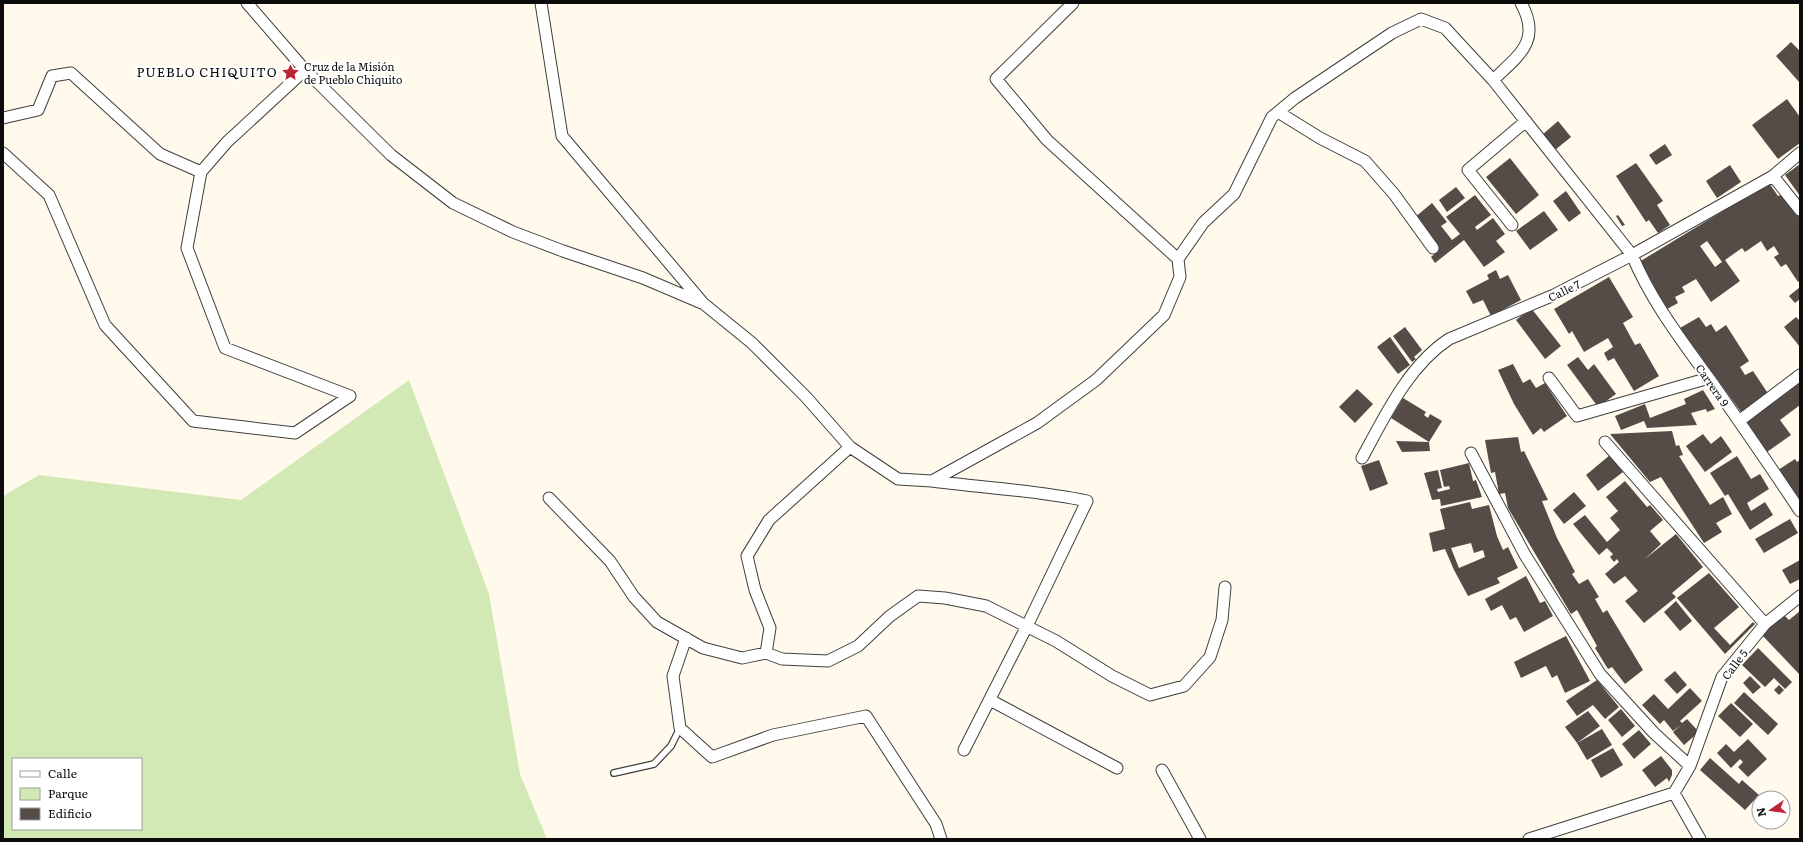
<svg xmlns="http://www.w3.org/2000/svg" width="1803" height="842" font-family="Literata,serif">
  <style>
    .green { fill: #d3e9b5; fill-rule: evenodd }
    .building { fill: #554c48; fill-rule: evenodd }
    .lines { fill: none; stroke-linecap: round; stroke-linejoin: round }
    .service-casing { stroke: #3f3f3f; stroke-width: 8 }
    .minor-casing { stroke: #3f3f3f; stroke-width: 13 }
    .service { stroke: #fff; stroke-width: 5.5 }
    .minor { stroke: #fff; stroke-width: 11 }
    .labels { text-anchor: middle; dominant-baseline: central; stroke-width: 4; stroke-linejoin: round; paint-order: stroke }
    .poi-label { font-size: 11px; fill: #0c0c0c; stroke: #fff; text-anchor: start }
    .street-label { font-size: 11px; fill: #0c0c0c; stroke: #fff }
    .quarter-label { font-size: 13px; letter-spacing: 1px; fill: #0c0c0c; stroke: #fff }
  </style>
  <rect width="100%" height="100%" fill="#fffaeb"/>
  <path class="green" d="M409 380 489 594 520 774 547 839H3V496L39 475 241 500ZM13 759H141V829H13Z"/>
  <path class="building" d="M1791 42 1800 51V83L1776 56Z
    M1787 99 1800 117V143L1778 159 1752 125Z
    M1558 121 1571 137 1555 150 1542 135Z
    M1665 144 1672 155 1656 165 1649 155Z
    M1510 158 1539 195 1516 214 1486 177Z
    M1636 163 1663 201 1657 205 1670 225 1658 233 1649 220 1646 222 1616 176Z
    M1800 164V196L1785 175Z
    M1730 165 1741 182 1717 198 1706 181Z
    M1769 183 1778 196 1781 195 1800 218V280L1798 282 1786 264 1781 267 1774 257 1779 254 1774 246 1767 251 1761 241 1745 252 1742 248 1725 260 1740 281 1711 302 1696 279 1682 287 1685 292 1675 297 1678 303 1667 309 1639 262ZM1707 241 1722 262 1715 267 1700 246Z
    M1456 187 1465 198 1447 212 1439 200Z
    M1566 191 1581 213 1569 222 1553 201Z
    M1475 195 1491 215 1475 227 1477 230 1493 218 1505 234 1496 241 1505 252 1484 267 1464 240 1435 263 1431 257 1437 252 1414 218 1432 203 1447 222 1441 226 1452 240 1460 234 1446 217Z
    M1544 211 1558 230 1530 250 1516 231Z
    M1618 215 1625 225 1622 226 1616 216Z
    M1496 270 1500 279 1508 275 1521 300 1491 316 1483 300 1473 304 1466 291 1489 279 1487 275Z
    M1609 277 1633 317 1623 323 1635 345 1640 343 1659 376 1634 391 1614 358 1608 361 1604 353 1613 347 1608 338 1584 352 1572 331 1569 334 1554 309Z
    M1800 287V299L1795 303 1789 296Z
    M1531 308 1561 346 1545 359 1516 320Z
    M1699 317 1706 327 1711 324 1716 332 1726 325 1749 361 1740 367 1745 375 1753 371 1769 395 1741 412 1680 328Z
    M1796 317 1800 321V347L1784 327Z
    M1405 327 1422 350 1414 357 1416 359 1412 362 1393 336Z
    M1390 337 1410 365 1398 374 1377 347Z
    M1578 357 1588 370 1594 364 1616 394 1598 407 1567 365Z
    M1513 364 1523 383 1530 379 1536 388 1545 383 1567 416 1544 432 1541 428 1533 435 1514 404 1498 370Z
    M1800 380V405L1780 420 1791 435 1767 452 1745 419Z
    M1357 389 1373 404 1355 423 1339 407Z
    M1703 390 1715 409 1707 412 1706 409 1691 413 1697 425 1647 428 1644 421 1621 430 1615 416 1645 404 1650 418 1686 404 1684 399Z
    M1403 398 1426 412 1424 415 1428 418 1430 414 1442 421 1429 442 1391 418Z
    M1672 431 1676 446 1679 445 1683 455 1679 456 1710 505 1723 497 1732 514 1716 523 1722 532 1704 543 1661 477 1650 482 1610 434Z
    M1703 434 1711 444 1721 436 1732 452 1705 472 1686 446Z
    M1518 437 1521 452 1524 451 1548 500 1542 501 1557 538 1575 572 1572 574 1579 584 1588 579 1599 597 1595 599 1603 613 1607 610 1643 670 1625 684 1612 667 1608 669 1595 648 1597 646 1577 610 1571 614 1508 508 1505 493 1499 494 1495 472 1491 473 1485 440Z
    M1396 441 1429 442 1430 451 1402 452Z
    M1610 455 1623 472 1598 491 1586 475Z
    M1737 456 1751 479 1760 474 1769 489 1747 503 1751 511 1765 502 1773 515 1750 530 1728 494 1725 496 1710 473Z
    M1795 459 1797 462 1800 460V504L1778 470Z
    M1379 460 1388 484 1370 491 1361 466Z
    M1469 463 1473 481 1476 480 1482 497 1441 506 1440 499 1432 500 1424 473 1438 470 1442 488 1437 489 1438 492 1450 489 1449 486 1444 487 1440 470Z
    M1625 481 1647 507 1650 505 1663 520 1650 531 1661 544 1645 559 1676 534 1703 567 1672 593 1676 597 1644 623 1625 601 1638 591 1625 576 1614 584 1605 574 1619 562 1617 559 1614 562 1610 557 1613 554 1607 548 1599 555 1573 524 1585 515 1607 542 1620 530 1610 518 1618 511 1606 497Z
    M1574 492 1586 506 1564 524 1553 510Z
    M1470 502 1472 509 1489 505 1497 536 1503 550 1508 547 1518 568 1497 578 1500 583 1468 596 1454 570 1445 549 1433 552 1429 533 1445 529 1440 509ZM1471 543 1474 553 1483 550 1485 557 1459 568 1451 548Z
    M1790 519 1798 533 1764 553 1755 539Z
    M1800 560V579L1790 584 1782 570Z
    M1709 573 1739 607 1714 628 1730 645 1753 622 1755 624 1725 654 1677 598Z
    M1526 576 1540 603 1545 601 1553 616 1524 632 1516 617 1510 620 1502 605 1491 611 1485 599Z
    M1676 601 1692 621 1680 631 1664 612Z
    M1800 611V675L1761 634 1783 614 1789 620Z
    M1566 636 1590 681 1565 693 1557 675 1552 678 1546 666 1521 678 1514 662Z
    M1758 648 1792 682 1785 689 1774 678 1765 687 1742 665Z
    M1675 671 1687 685 1677 694 1664 680Z
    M1750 676 1761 687 1753 694 1743 683Z
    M1597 680 1619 707 1605 719 1593 705 1577 716 1566 701Z
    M1779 685 1784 690 1779 695 1774 690Z
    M1690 688 1702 701 1680 721 1682 723 1687 719 1699 732 1684 745 1673 732 1681 725 1673 731 1664 720 1660 724 1642 705 1654 694 1668 709Z
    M1744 692 1778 724 1768 735 1734 703Z
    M1731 703 1753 724 1740 737 1718 716Z
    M1621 709 1635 726 1622 737 1608 720Z
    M1588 711 1600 726 1577 743 1565 727Z
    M1602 729 1612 745 1587 760 1577 743Z
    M1639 730 1651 744 1634 759 1622 744Z
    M1748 739 1767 759 1748 777 1738 767 1743 762 1740 759 1731 768 1717 753 1726 744 1734 752Z
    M1613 748 1623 765 1601 778 1591 760Z
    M1661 756 1672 770V775L1669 782 1667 778 1655 787 1642 770Z
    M1710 758 1739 784 1742 780 1759 795 1745 810 1700 770Z"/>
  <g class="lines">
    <defs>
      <path id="service" d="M614 773 654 764 671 746 680 728"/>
      <path id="minor" d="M247 3 305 70 391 155 453 203 513 232 563 251 643 278 704 304 752 343 806 397 850 447 898 479 932 481 1037 423 1096 380 1164 315 1180 277 1178 259 1203 223 1234 194 1272 117 1295 98 1392 33 1421 19 1445 28 1493 80 1632 255C1651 301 1682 341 1711 381 1741 424 1771 467 1800 511
        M541 3 562 136 702 302
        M1073 3 996 79 1047 140 1178 259
        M1493 80C1519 55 1542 41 1521 3
        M1278 112 1320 138 1365 161 1394 194 1433 248
        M3 118 38 110 52 76 71 73 160 154 201 172
        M3 153 49 195 105 325 193 421 295 433 350 396 225 348 187 248 201 172 227 142 305 70
        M1773 176 1800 210
        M1512 225 1468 170 1526 121
        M1549 378 1577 416 1709 378
        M1739 421 1800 375
        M1605 442 1765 624
        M1471 453 1525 555 1600 674 1654 733 1690 766
        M1362 458C1385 416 1408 366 1449 339L1554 295 1632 255 1773 176 1800 153
        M932 481C984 488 1036 490 1087 501L1027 626 964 750
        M549 498 610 561 634 597 657 622 703 648 742 658 766 653 770 628 755 590 747 556 769 520 850 447
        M686 638 673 676 680 728 712 757 773 735 866 716 936 824 941 839
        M766 653 782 659 828 661 858 646 890 616 918 596 945 598 986 606 1056 641 1112 676 1150 695 1184 686 1210 657 1222 620 1225 587
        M990 700 1117 768
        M1162 770 1200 839
        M1674 793 1700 839
        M1529 839 1674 793 1690 766 1722 677 1765 624 1800 596"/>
    </defs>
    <use href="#service" class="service-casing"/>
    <use href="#minor" class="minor-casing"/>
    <use href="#service" class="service"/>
    <use href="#minor" class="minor"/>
  </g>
  <defs>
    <symbol id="sight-bare" viewBox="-9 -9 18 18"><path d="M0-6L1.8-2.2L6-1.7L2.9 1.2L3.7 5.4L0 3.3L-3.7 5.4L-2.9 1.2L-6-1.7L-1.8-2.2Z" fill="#bc2433" stroke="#fff" stroke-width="2.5" paint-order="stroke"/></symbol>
  </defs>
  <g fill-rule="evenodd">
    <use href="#sight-bare" x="278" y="60" width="25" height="25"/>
  </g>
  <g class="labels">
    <g class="poi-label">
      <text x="304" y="66">Cruz de la Misión<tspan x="304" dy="13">de Pueblo Chiquito</tspan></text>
    </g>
    <g class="street-label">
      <text transform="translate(1564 290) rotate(-26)">Calle 7</text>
      <text transform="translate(1713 385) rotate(55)">Carrera 9</text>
      <text transform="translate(1734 664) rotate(-53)">Calle 5</text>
    </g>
    <g class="quarter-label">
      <text x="207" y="71">PUEBLO CHIQUITO</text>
    </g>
  </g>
  <rect width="1803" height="842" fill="none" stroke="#0c0c0c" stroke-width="8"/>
  <rect x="12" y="758" width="130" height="72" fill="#ffffff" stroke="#9e9e9e"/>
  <rect x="20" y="771" width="20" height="6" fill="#ffffff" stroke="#9e9e9e"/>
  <text x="48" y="778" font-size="12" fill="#0c0c0c">Calle</text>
  <rect x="20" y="788" width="20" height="12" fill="#d3e9b5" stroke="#9e9e9e"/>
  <text x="48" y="798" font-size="12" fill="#0c0c0c">Parque</text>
  <rect x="20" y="808" width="20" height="12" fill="#554c48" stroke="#9e9e9e"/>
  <text x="48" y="818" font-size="12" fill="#0c0c0c">Edificio</text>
  <g transform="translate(1771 810) rotate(257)"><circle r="19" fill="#ffffff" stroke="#9e9e9e"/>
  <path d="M0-3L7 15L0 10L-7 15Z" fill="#bc2433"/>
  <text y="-6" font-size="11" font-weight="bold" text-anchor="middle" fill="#0c0c0c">N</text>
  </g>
</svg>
